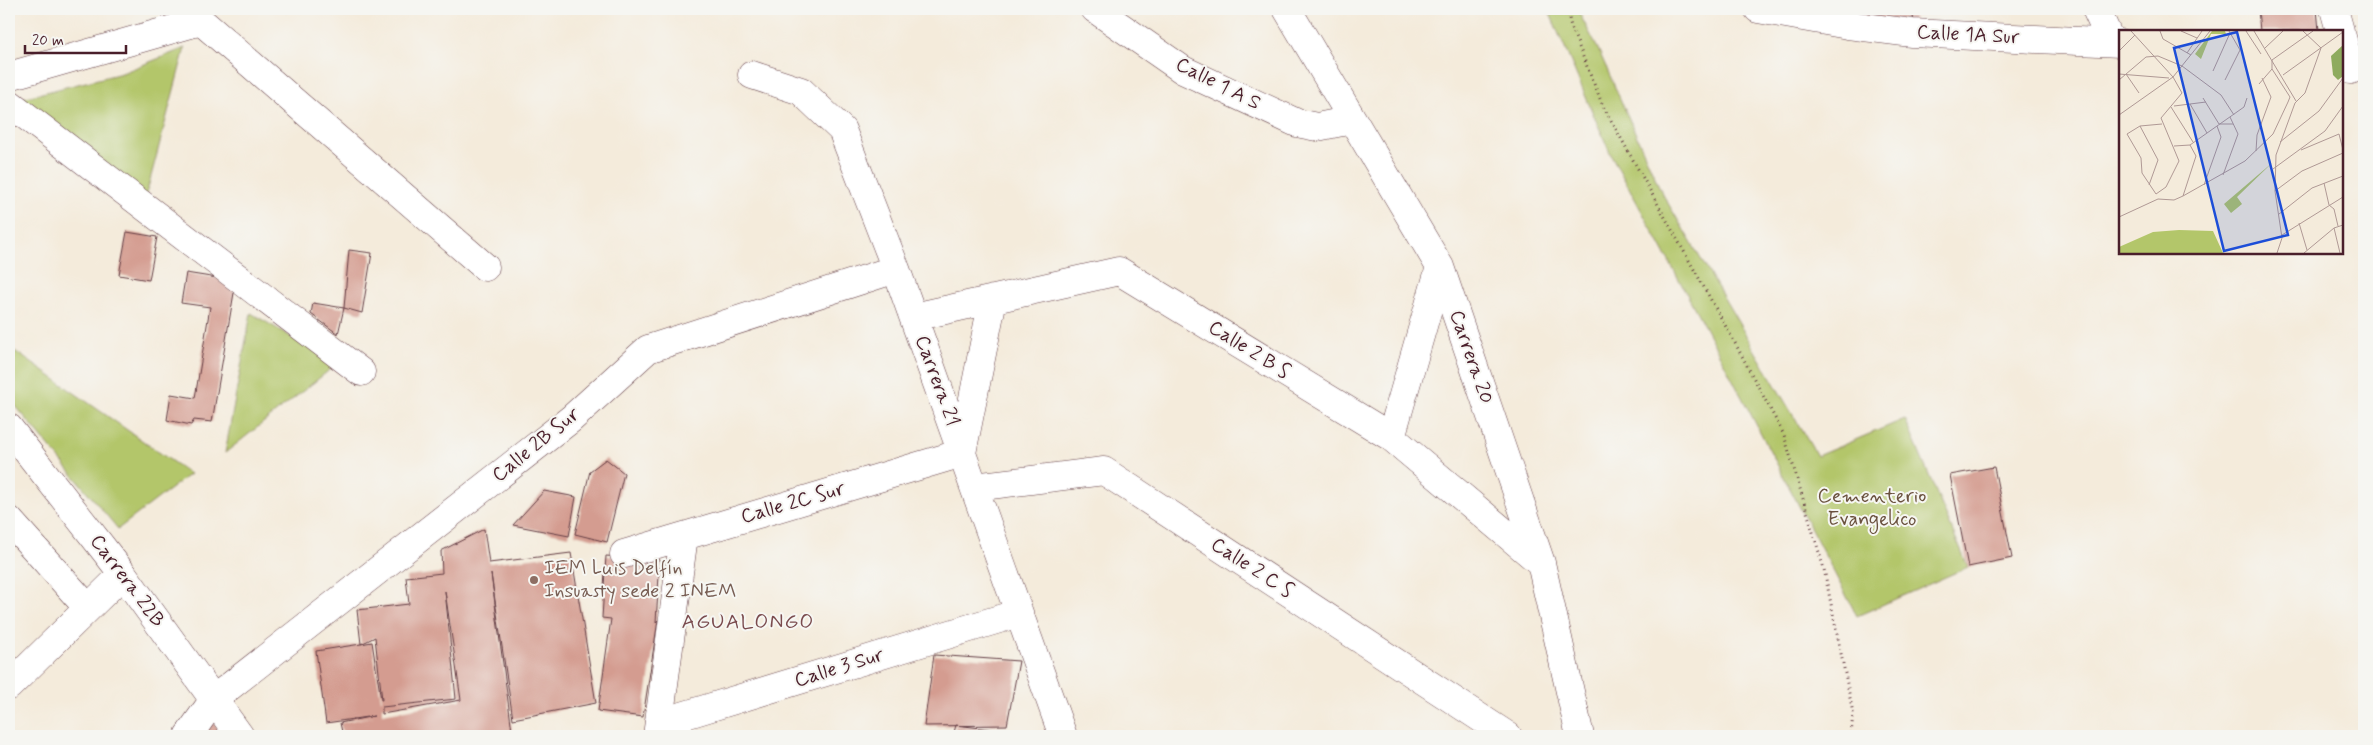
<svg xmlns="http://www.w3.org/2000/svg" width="2373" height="745" font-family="Mynerve,sans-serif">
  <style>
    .green { fill: #b3c66a; stroke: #7e724a }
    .building { fill: #d49c90; fill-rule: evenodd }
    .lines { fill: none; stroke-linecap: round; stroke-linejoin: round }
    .minor-casing { stroke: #643e45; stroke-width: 29 }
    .tertiary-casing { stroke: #643e45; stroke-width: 29 }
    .path { stroke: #643e45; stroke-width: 3; stroke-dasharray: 1 4; stroke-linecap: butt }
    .minor { stroke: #fff; stroke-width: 28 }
    .tertiary { stroke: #fff; stroke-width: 28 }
    .education-dot { fill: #8d6e63; stroke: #f6f6f2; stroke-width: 2 }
    .labels { text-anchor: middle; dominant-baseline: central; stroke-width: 4; stroke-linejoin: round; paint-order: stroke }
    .street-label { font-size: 20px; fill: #4a1f2b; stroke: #f6f6f2 }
    .park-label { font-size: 20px; fill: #6a513e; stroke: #f6f6f2 }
    .education-label { font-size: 20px; fill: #785e54; stroke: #f6f6f2; text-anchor: start }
    .neighbourhood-label { font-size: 21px; letter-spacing: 1px; fill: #7a4b4e; stroke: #f6f6f2 }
    .inset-road { fill: none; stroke: #b09995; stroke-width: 1 }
    .view { fill: #1d4ed8; fill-opacity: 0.15; stroke: #1d4ed8; stroke-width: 2.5 }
    .inset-edge { fill: none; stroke: #4a1f2b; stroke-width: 2.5 }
  </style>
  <rect width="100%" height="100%" fill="#f6f6f2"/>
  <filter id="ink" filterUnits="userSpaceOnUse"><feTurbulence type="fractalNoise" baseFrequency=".02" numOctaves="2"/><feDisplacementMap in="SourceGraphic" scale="10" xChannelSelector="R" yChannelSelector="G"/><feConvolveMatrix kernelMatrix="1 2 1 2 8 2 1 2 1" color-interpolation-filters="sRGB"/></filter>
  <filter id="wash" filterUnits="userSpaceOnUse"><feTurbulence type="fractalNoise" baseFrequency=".0096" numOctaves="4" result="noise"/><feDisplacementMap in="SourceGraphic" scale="20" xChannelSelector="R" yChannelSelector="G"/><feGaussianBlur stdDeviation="1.12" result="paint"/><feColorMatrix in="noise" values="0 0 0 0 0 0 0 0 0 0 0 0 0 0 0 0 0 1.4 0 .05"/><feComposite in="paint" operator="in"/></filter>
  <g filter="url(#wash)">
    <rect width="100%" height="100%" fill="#f4ebdb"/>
    <path class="green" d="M1548 9H1577L1598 49 1662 193 1817 456 1905 419 1968 567 1857 616 1707 331 1610 153Z
      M185 48 145 199 18 99 122 73Z
      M251 313 337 364 225 453Z
      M9 347 190 474 118 529 9 398Z"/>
    <g id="blocks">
      <path class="building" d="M1849 9H1911L1916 28 1852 20Z
        M2258 9H2317L2319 31H2260Z
        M127 232 157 237 149 280 119 275Z
        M349 250 372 253 362 313 344 308Z
        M186 273 236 281 212 422 194 420 191 425 167 420 171 394 195 398 210 307 181 303Z
        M313 303 344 308 338 334 311 314Z
        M606 459 624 473 607 542 575 534 590 471Z
        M1994 467 2012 558 1968 567 1950 475Z
        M544 491 576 497 569 536 513 525Z
        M484 529 489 563 571 553 596 703 513 719 491 574 512 731 475 736H343L340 723 374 716 326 723 316 651 361 644 357 610 409 604 406 577 442 573 441 551ZM445 591 461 700 382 714V707L456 699ZM375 637 382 700H381L372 642 361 644Z
        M606 556 660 560 656 622 658 620 643 717 598 711 611 619 602 618Z
        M934 655 1019 661 1007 725 924 726Z
        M213 721 224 736H208L202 729Z
        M956 725 1005 731 1004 736H953Z"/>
    </g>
  </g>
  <g filter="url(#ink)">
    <use href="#blocks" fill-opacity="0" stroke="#643e45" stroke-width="1"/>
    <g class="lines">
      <defs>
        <path id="minor" d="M1095 9 1183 70 1297 123 1317 127 1352 120
          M1287 9 1440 267 1541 563 1580 736
          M1758 9 1848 25 1912 33 2120 43
          M2096 9 2111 42
          M2334 9 2340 31
          M2342 37 2351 70
          M752 75 801 91 842 130 896 269 1063 736
          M9 76 201 21 485 267
          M9 103 361 372
          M914 317 1119 271 1391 437 1541 563
          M1391 437 1440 267
          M974 487 1104 471 1508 736
          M9 520 88 608
          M624 554 962 453 993 299
          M9 686 123 574
          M659 723 1019 613
          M188 736 215 698 571 419 648 349 896 269
          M657 736 684 536"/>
        <path id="tertiary" d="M9 428 123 574 240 736"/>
      </defs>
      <use href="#minor" class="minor-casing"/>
      <use href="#tertiary" class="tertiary-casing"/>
      <path class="path" d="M1567 9 1571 27 1603 106 1735 343 1784 435 1824 569 1853 713 1851 736"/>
      <use href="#minor" class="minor"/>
      <use href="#tertiary" class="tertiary"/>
    </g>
  </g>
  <circle class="education-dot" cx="534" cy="580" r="5"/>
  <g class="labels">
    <g class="street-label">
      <text transform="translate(1968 35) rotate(3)">Calle 1A Sur</text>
      <text transform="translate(1218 84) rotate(27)">Calle 1 A S</text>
      <text transform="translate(1249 350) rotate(32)">Calle 2 B S</text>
      <text transform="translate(1471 357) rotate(71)">Carrera 20</text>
      <text transform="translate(937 381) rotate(70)">Carrera 21</text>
      <text transform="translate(536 445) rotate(-39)">Calle 2B Sur</text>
      <text transform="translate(793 503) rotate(-16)">Calle 2C Sur</text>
      <text transform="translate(1252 568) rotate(33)">Calle 2 C S</text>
      <text transform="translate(127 581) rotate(53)">Carrera 22B</text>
      <text transform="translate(839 668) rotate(-17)">Calle 3 Sur</text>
    </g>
    <g class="park-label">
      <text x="1872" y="496">Cementerio<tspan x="1872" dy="23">Evangelico</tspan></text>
    </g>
    <g class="education-label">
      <text x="544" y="568">IEM Luis Delfín<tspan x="544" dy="23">Insuasty sede 2 INEM</tspan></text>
    </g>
    <g class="neighbourhood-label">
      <text x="748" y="622">AGUALONGO</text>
    </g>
  </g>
  <g transform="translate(2119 30)">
    <rect width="224" height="224" fill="#f4ebdb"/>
    <path d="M93 1H106L107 4H92L82 29 76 24ZM153 133 118 167 123 174 112 183 105 174ZM60 200 94 201 104 223H0V217L34 202Z" fill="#b3c66a"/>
    <path d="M224 15V46L219 50 214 45 212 26Z" fill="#8eab5e"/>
    <path class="inset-road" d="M12 1 54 47 63 63 42 88 60 131 47 157 37 164M41 1 44 9 72 25M62 1 78 8M127 1 142 24M135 1 177 71M184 1 202 18M146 18 164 1M0 21 16 5M68 23 83 1M94 41 111 3M0 44 50 48M7 44 20 63M164 45 224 2M0 50 27 27 39 26 63 36 102 65 115 85M106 50 121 20 110 1M140 54 153 39M84 68 100 94H114M71 74 88 103M55 76 87 72M52 77 74 112M0 85 54 47 91 1M21 96 39 130 30 155M161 112 200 81 224 48M55 116 71 115 125 77 128 68M182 120 220 104 224 120M137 121 138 105 152 67 143 48M154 139 206 101 224 76M104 145 119 104 111 87M205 153 210 175 215 179 219 196M85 155 102 107 98 96M156 161 183 141 224 123M37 164 23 143 22 128 8 104 21 96 43 94M64 166 77 126 71 115M160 184 193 158 224 146M0 187 39 169 55 170 64 166 126 131 154 104 169 72 171 67 153 39V30L194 1M180 193 188 220M215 198 221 223M163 205 224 167M158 223 163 208 156 161 157 125 176 73 186 63 202 18M185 223 215 198 224 195"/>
    <path class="view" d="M118 2 169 205 105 221 55 18Z"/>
    <rect width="224" height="224" class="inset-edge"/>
  </g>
  <rect width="2373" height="745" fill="none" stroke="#f6f6f2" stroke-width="30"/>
  <path d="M25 45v8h101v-8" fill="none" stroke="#4a1f2b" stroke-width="2.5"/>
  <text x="32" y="45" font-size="15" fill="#4a1f2b" stroke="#f6f6f2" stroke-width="4" paint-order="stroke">20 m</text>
</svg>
